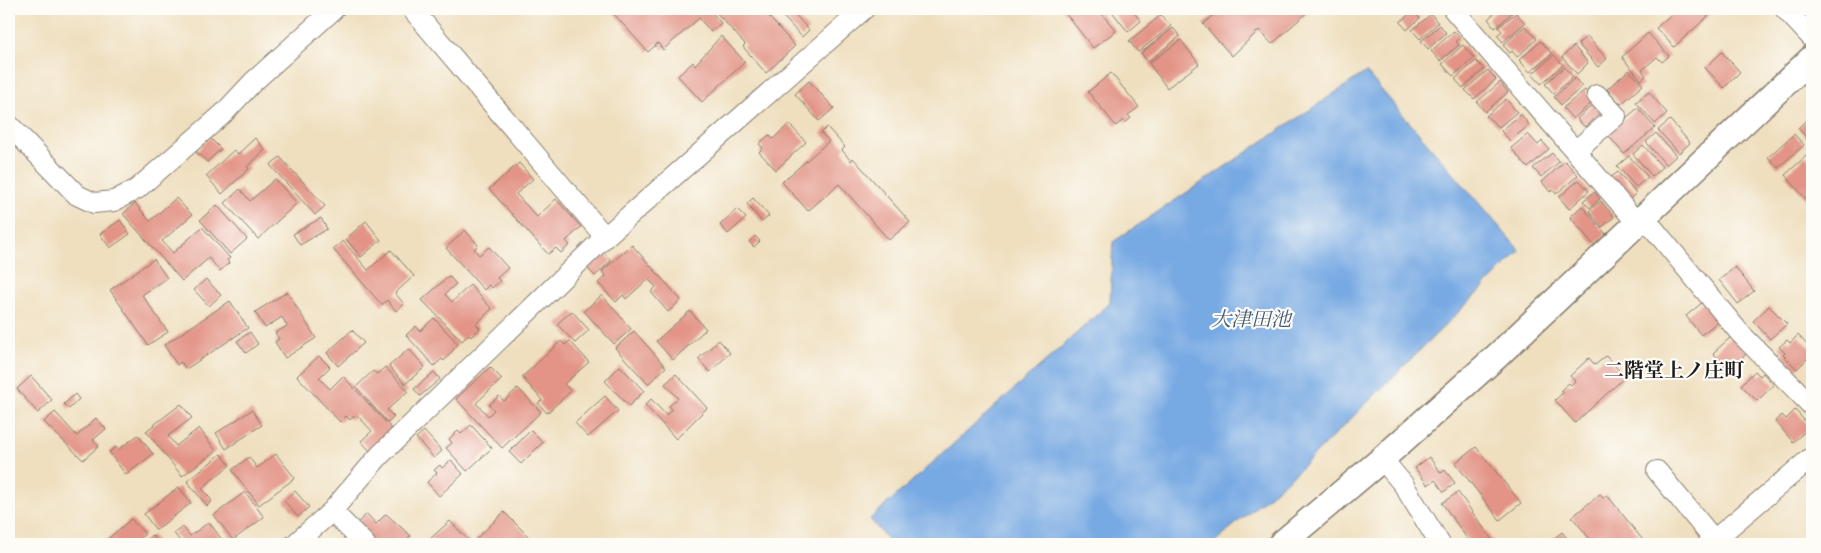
<svg xmlns="http://www.w3.org/2000/svg" width="1821" height="553" font-family="Cardo,'Noto Serif JP',serif">
  <style>
    .water { fill: #77a9e3; stroke: #4a6280 }
    .building { fill: #e39487 }
    .lines { fill: none; stroke-linecap: round; stroke-linejoin: round }
    .minor-casing { stroke: #867e6e; stroke-width: 22 }
    .tertiary-casing { stroke: #867e6e; stroke-width: 28 }
    .minor { stroke: #fff; stroke-width: 20 }
    .tertiary { stroke: #fff; stroke-width: 25 }
    .labels { text-anchor: middle; dominant-baseline: central; stroke-width: 4.5; stroke-linejoin: round; paint-order: stroke }
    .water-label { font-size: 20px; font-style: italic; fill: #455b76; stroke: #fdfcf7 }
    .neighbourhood-label { font-size: 20px; font-weight: bold; fill: #1c1c1c; stroke: #fdfcf7 }
  </style>
  <rect width="100%" height="100%" fill="#fdfcf7"/>
  <filter id="ink" filterUnits="userSpaceOnUse"><feTurbulence type="fractalNoise" baseFrequency=".02" numOctaves="2"/><feDisplacementMap in="SourceGraphic" scale="10" xChannelSelector="R" yChannelSelector="G"/><feConvolveMatrix kernelMatrix="1 2 1 2 8 2 1 2 1" color-interpolation-filters="sRGB"/></filter>
  <filter id="wash" filterUnits="userSpaceOnUse"><feTurbulence type="fractalNoise" baseFrequency=".0096" numOctaves="4" result="noise"/><feDisplacementMap in="SourceGraphic" scale="20" xChannelSelector="R" yChannelSelector="G"/><feGaussianBlur stdDeviation="1.12" result="paint"/><feColorMatrix in="noise" values="0 0 0 0 0 0 0 0 0 0 0 0 0 0 0 0 0 1.4 0 .05"/><feComposite in="paint" operator="in"/></filter>
  <g filter="url(#wash)">
    <rect width="100%" height="100%" fill="#efdfbf"/>
    <path class="water" d="M1366 72 1520 251 1298 471 1212 544H891L870 519 1110 303 1113 242Z"/>
    <g id="blocks">
      <path class="building" d="M617 9H709L721 23 711 32 699 18 663 50 658 43 648 52 613 13Z
        M713 9H762L795 46 766 73 743 47 745 44Z
        M776 9H790L809 30 802 37Z
        M1062 9H1098L1116 31 1093 48Z
        M1110 9H1131L1141 21 1128 32Z
        M1220 9H1311L1272 44 1259 30 1232 56 1203 24Z
        M1499 9H1512L1514 11 1495 28 1488 19Z
        M1677 9H1716L1674 47 1656 28Z
        M1413 11 1420 18 1407 30 1400 22Z
        M1516 13 1525 23 1503 42 1497 35 1502 31 1498 27Z
        M1431 14 1438 23 1420 39 1412 30Z
        M1161 15 1171 26 1138 52 1129 41Z
        M1440 25 1446 33 1428 49 1421 41Z
        M1525 26 1537 39 1517 57 1512 51 1510 53 1503 45Z
        M1173 28 1180 36 1148 62 1141 53Z
        M1454 31 1460 38 1456 42 1459 45 1440 61 1431 51Z
        M1648 33 1669 56 1662 62 1657 57 1642 70 1646 76 1641 80 1622 57Z
        M721 36 745 62 702 102 678 76 693 62 695 65Z
        M1587 36 1607 59 1598 67 1578 44Z
        M1181 40 1199 64 1167 88 1149 63Z
        M1541 41 1552 54 1530 72 1519 60Z
        M1463 45 1474 58 1453 76 1442 64Z
        M1574 46 1588 63 1577 74 1562 57Z
        M1722 52 1740 72 1724 88 1705 68Z
        M1554 55 1563 65 1541 84 1532 74Z
        M1476 61 1484 69 1463 88 1455 79Z
        M1564 67 1573 77 1554 94 1545 84Z
        M1488 70 1496 79 1474 99 1465 90Z
        M1629 70 1643 85 1621 104 1607 89Z
        M1111 73 1139 107 1128 115 1131 118 1125 123 1123 120 1116 126 1088 92Z
        M1575 78 1582 87 1561 105 1554 97Z
        M809 81 834 108 819 121 795 94Z
        M1500 82 1508 92 1485 112 1477 102Z
        M1585 90 1594 101 1573 119 1563 108Z
        M1649 92 1667 113 1655 124 1636 102Z
        M1506 99 1517 112 1499 127 1486 116Z
        M1596 102 1604 110 1585 127 1577 119Z
        M1638 108 1655 128 1624 154 1607 134Z
        M1521 114 1529 125 1510 141 1501 131Z
        M1812 115V144L1798 128Z
        M1670 120 1690 143 1679 153 1658 130Z
        M789 124 806 142 776 170 759 152 763 148 759 144 769 135 773 139Z
        M827 127 845 147 842 150 851 161 853 158 910 222 889 240 839 184 808 211 782 182 829 141 821 133Z
        M1656 133 1676 156 1666 165 1646 142Z
        M1528 134 1538 145 1542 141 1549 149 1528 168 1511 148Z
        M1794 134 1804 145 1778 168 1768 157Z
        M210 138 221 149 207 162 196 152Z
        M255 138 265 150 247 167 249 169 222 194 206 176 234 150 238 154Z
        M1643 145 1662 167 1652 176 1633 154Z
        M1552 153 1559 162 1541 177 1533 168Z
        M1629 156 1648 177 1636 187 1617 166Z
        M1806 156 1812 163V206L1785 175Z
        M280 157 325 206 315 215 270 165Z
        M1565 161 1578 175 1556 194 1553 190 1550 192 1542 182Z
        M519 163 533 179 516 194 537 217 556 199 581 227 566 241 570 245 561 253 556 248 548 254 489 189Z
        M1618 172 1636 193 1629 200 1610 178Z
        M275 179 297 203 258 239 225 203 240 189 250 201Z
        M1579 180 1589 191 1569 209 1559 197Z
        M1594 192 1600 199 1590 208 1583 201Z
        M176 198 192 215 162 241 173 253 202 227 230 258 227 260 229 263 220 271 209 258 182 281 123 214 135 203 150 221Z
        M753 198 769 216 762 222 747 204Z
        M1601 201 1614 217 1602 227 1589 211Z
        M217 205 247 239 230 254 200 220Z
        M1582 206 1606 234 1594 245 1570 217Z
        M737 209 746 218 728 234 720 225Z
        M321 218 327 229 300 245 293 234Z
        M120 220 130 234 110 248 100 234Z
        M366 221 381 240 361 257 346 239Z
        M465 230 478 245 474 249 479 255 489 247 508 268 497 278 500 281 492 288 489 285 484 290 446 248Z
        M755 236 760 241 754 247 749 242Z
        M343 241 368 270 391 250 414 276 395 293 404 304 396 311 387 300 382 305 333 249Z
        M632 245 681 300 668 312 651 292 656 287 648 279 626 299 623 295 616 302 598 283 606 276 602 271Z
        M603 251 611 261 595 276 586 267Z
        M154 259 167 278 142 295 168 332 148 345 110 290Z
        M1735 267 1754 291 1738 304 1719 280Z
        M449 276 456 284 445 294 452 302 470 285 492 309 476 324 480 328 471 337 469 334 462 341 422 300Z
        M206 279 221 295 209 306 194 290Z
        M287 292 316 338 285 358 275 342 279 339 275 333 287 326 282 317 265 328 255 312Z
        M602 295 631 329 614 344 584 311Z
        M230 301 248 328 186 369 181 362 177 365 164 345Z
        M1703 302 1719 321 1701 335 1686 316Z
        M1769 306 1787 324 1770 339 1753 321Z
        M572 311 589 330 575 343 557 324Z
        M690 311 706 329 673 360 656 341Z
        M434 318 458 344 444 361 442 359 434 366 406 335 416 326 420 331Z
        M352 330 364 343 338 366 327 353Z
        M634 331 666 367 648 384 615 348Z
        M250 332 258 344 246 353 237 341Z
        M1798 335 1812 350V354L1797 369 1783 355 1785 353 1779 347 1787 340 1790 343Z
        M1732 336 1748 352 1729 370 1713 353Z
        M719 340 730 353 710 372 698 359Z
        M561 341 565 345 570 341 589 362 564 384 571 391 547 413 538 403 542 400 522 377Z
        M409 349 425 367 405 384 389 366Z
        M319 356 330 367 319 378 330 389 343 376 393 430 370 451 361 441 372 431 356 414 350 420 346 416 340 422 297 376Z
        M1606 356 1625 377 1575 423 1555 400 1564 392 1561 390 1569 383 1571 385 1575 381 1570 376 1589 358 1595 365Z
        M620 366 644 391 629 406 605 381Z
        M385 367 408 391 387 410 394 417 388 423 356 387 373 371 377 374Z
        M490 367 502 379 476 403 488 416 494 410 489 405 499 396 504 401 518 388 541 412 502 448 456 399Z
        M1755 371 1760 376 1763 373 1774 385 1757 401 1741 385Z
        M434 372 440 379 420 396 414 389Z
        M676 374 707 408 676 439 645 405 651 399 666 415 672 409 669 406 678 398 665 384Z
        M31 376 52 400 38 413 17 389Z
        M75 394 79 399 69 409 64 404Z
        M605 396 618 411 588 437 575 423Z
        M181 404 192 418 168 436 176 446 199 428 216 451 182 476 146 431Z
        M252 410 262 425 226 449 216 433Z
        M1795 410 1810 427 1793 442 1775 421 1782 415 1786 419Z
        M55 412 77 436 96 418 106 429 93 440 99 446 83 460 44 422Z
        M471 425 492 448 467 471 446 448 452 443 449 439 458 431 461 434Z
        M531 430 543 442 521 464 509 452Z
        M424 431 442 451 434 458 416 438Z
        M138 435 153 454 126 475 109 452 116 447 118 450Z
        M1476 447 1521 503 1500 520 1455 463Z
        M221 454 230 465 202 488 212 501 207 506 187 481Z
        M276 454 295 478 259 505 232 470 249 457 257 468Z
        M1429 457 1441 473 1445 470 1455 483 1444 492 1435 480 1428 485 1415 468Z
        M451 460 463 474 439 496 427 482 437 473 434 470 440 465 442 468Z
        M179 487 191 503 156 530 144 514Z
        M295 491 309 507 298 517 284 501Z
        M245 492 264 517 233 540 214 515Z
        M1458 492 1495 544H1471L1442 503Z
        M1600 494 1603 498 1607 495 1646 544H1594L1572 517Z
        M504 512 536 544H480L475 540Z
        M367 514 376 524 386 514 411 536 408 538 414 544H373L355 525Z
        M131 519 145 534 134 544H102Z
        M450 521 472 544H434L436 543 431 538Z
        M209 522 225 544H182L174 533 183 527 190 536Z
        M1562 532 1572 544H1547Z
        M152 535 160 544H141Z"/>
    </g>
  </g>
  <g filter="url(#ink)">
    <use href="#blocks" fill-opacity="0" stroke="#867e6e" stroke-width="1"/>
    <g class="lines">
      <defs>
        <path id="minor" d="M412 9 605 237
          M1453 9 1638 224
          M1785 9 1812 38
          M9 125 77 195 94 203 114 201 137 189 223 114 253 82 334 9
          M1575 151 1616 116 1597 95
          M1644 217 1739 332 1812 406
          M1382 459 1403 484 1440 544
          M1657 471 1714 540 1812 457
          M332 511 365 544
          M295 544 332 511 379 456 605 237 864 9"/>
        <path id="tertiary" d="M1281 544 1382 459 1497 356 1812 58"/>
      </defs>
      <use href="#minor" class="minor-casing"/>
      <use href="#tertiary" class="tertiary-casing"/>
      <use href="#minor" class="minor"/>
      <use href="#tertiary" class="tertiary"/>
    </g>
  </g>
  <g class="labels">
    <g class="water-label">
      <text x="1251" y="319">大津田池</text>
    </g>
    <g class="neighbourhood-label">
      <text x="1674" y="370">二階堂上ノ庄町</text>
    </g>
  </g>
  <rect width="1821" height="553" fill="none" stroke="#fdfcf7" stroke-width="30"/>
</svg>
